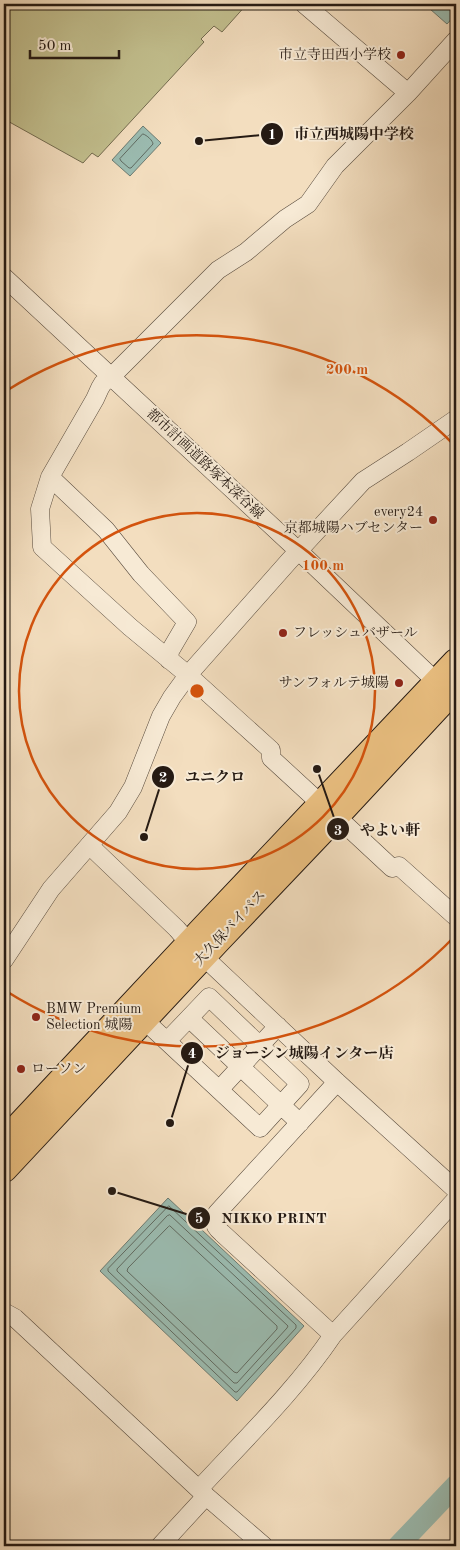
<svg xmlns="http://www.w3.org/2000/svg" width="460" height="1550" font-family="'Old Standard TT','Noto Serif JP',serif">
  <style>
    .pitch { fill: #c2bf8e; stroke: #746c50 }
    .water { fill: #9bbcb1; stroke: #6c7b72 }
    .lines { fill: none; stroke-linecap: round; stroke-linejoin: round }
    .shore { stroke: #606b62; stroke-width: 1 }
    .river { stroke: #9bbcb1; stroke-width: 21 }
    .minor-casing { stroke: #584b3e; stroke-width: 19 }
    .highway-casing { stroke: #251a13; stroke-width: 28 }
    .minor { stroke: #f7ead5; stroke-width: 18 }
    .highway { stroke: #eabf80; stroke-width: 26 }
    .ring { fill: none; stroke: #d4530d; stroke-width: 2.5 }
    .poi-dot { fill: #8f2418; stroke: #f7ead5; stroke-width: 2 }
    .labels { text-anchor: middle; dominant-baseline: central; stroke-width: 4; stroke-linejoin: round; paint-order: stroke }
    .poi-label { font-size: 14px; fill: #251a13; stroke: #f7ead5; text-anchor: end }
    .street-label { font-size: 14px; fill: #251a13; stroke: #f7ead5 }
    .centre { fill: #d4530d; stroke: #f7ead5; stroke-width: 2.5 }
    .ring-label { font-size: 15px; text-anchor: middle; font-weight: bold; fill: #d4530d; stroke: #f7ead5; stroke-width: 4; stroke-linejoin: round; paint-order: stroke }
    .leader { fill: none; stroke: #251a13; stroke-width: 2 }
    .callout-dot { fill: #251a13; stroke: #f7ead5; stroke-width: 2 }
    .mark-label { font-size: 15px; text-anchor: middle; font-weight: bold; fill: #fff }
    .callout-label { font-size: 15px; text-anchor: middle; font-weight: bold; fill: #251a13; stroke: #f7ead5; stroke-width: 4; stroke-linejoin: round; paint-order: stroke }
  </style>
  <rect width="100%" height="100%" fill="#f3debf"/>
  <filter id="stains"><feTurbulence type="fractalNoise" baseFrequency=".004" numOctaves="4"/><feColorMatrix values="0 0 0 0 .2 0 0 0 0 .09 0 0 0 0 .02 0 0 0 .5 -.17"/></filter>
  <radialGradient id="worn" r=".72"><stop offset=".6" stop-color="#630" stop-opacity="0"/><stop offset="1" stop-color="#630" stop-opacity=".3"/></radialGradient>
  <path class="pitch" d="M4 4H247L222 32 214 26 201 39 204 42 98 157 92 153 83 163 4 119Z"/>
  <path class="water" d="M435 4H456V14L447 24 430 9Z
    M143 126 161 143 130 176 112 160Z
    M168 1198 304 1326 237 1401 100 1271Z"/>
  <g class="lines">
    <path class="shore" d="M143 134C147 135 153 141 153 144L131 168H129L121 161 120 159Z
      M169 1206 296 1325V1328L237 1392H235L108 1271V1269Z
      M170 1215 288 1326 287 1328 237 1383H234L117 1271V1269L167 1216Z
      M170 1226 277 1326V1329L237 1373 234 1372 127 1271 128 1268 168 1227Z"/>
    <path class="river" d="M398 1546 456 1485"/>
    <defs>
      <path id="minor" d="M304 4 408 93
        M4 277 305 557 445 690
        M50 477 106 530 141 574 187 622 170 651 169 660
        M321 804 271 758V750L188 675 130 627 42 547 40 509 50 477 95 399 100 388 103 383 111 377 218 270 246 252 285 219 308 204 335 166 408 93 456 40
        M336 816 392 868 399 866 456 917
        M89 845 177 929 189 943 337 1082 456 1190
        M4 960 51 889 118 812 133 787 161 716 172 697 188 675 289 561 363 481 408 452 456 419
        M144 1020 260 1128 300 1084 209 997 189 1018
        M167 1041 189 1018 300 1123
        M219 1090 278 1026
        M4 1312 15 1318 206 1496 264 1546
        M333 1335 222 1233C215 1227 212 1221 217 1213L337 1082
        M199 1489C245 1439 295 1391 333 1335L456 1199
        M160 1546 206 1496"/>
      <path id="highway" d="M4 1142 205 927 456 662
        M4 1169 218 940 336 816 456 687"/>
    </defs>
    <use href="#minor" class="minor-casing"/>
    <use href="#highway" class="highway-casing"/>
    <use href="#minor" class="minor"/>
    <use href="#highway" class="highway"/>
  </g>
  <g class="ring">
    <circle cx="197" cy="691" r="178"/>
    <path d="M455 936A356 356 0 0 1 6 991M6 391A356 356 0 0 1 455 446"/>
  </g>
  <g class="poi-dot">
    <circle cx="401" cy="55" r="5"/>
    <circle cx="433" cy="520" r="5"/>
    <circle cx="283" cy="633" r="5"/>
    <circle cx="399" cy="683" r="5"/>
    <circle cx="36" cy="1017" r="5"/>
    <circle cx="21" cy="1069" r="5"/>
  </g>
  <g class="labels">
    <g class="poi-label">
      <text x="391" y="55">市立寺田西小学校</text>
      <text x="423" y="512">every24<tspan x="423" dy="16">京都城陽ハブセンター</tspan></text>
      <text x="293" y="633" text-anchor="start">フレッシュバザール</text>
      <text x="389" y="683">サンフォルテ城陽</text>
      <text x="46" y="1009" text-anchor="start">BMW Premium<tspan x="46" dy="16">Selection 城陽</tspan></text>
      <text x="31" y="1069" text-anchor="start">ローソン</text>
    </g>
    <g class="street-label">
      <text transform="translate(205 464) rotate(43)">都市計画道路塚本深谷線</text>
      <text transform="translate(230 928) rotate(-47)">大久保バイパス</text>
    </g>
  </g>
  <circle cx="197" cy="691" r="8" class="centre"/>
  <g class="ring-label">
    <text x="347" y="374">200 m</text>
    <text x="323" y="570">100 m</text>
  </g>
  <path class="leader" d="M199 141L272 134M144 837L163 777M317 769L338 829M170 1123L192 1053M112 1191L199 1218"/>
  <g class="callout-dot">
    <circle cx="199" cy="141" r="5"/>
    <circle cx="144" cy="837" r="5"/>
    <circle cx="317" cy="769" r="5"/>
    <circle cx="170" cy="1123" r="5"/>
    <circle cx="112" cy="1191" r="5"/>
    <circle cx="272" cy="134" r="12"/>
    <circle cx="163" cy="777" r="12"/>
    <circle cx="338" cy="829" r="12"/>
    <circle cx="192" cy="1053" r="12"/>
    <circle cx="199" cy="1218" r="12"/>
  </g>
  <g class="mark-label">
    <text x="272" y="139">1</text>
    <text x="163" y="782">2</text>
    <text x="338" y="835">3</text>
    <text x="192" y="1058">4</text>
    <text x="199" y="1223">5</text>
  </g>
  <g class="callout-label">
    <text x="354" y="139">市立西城陽中学校</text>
    <text x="215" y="782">ユニクロ</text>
    <text x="390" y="835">やよい軒</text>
    <text x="304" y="1058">ジョーシン城陽インター店</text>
    <text x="274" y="1223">NIKKO PRINT</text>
  </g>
  <rect width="460" height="1550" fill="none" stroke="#f3debf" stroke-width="20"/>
  <rect x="5" y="5" width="450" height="1540" fill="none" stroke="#251a13" stroke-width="2.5"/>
  <rect x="10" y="10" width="440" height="1530" fill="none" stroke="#251a13"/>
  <path d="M30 50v8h89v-8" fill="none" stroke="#251a13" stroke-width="2.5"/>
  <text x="38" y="50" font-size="15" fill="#251a13" stroke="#f7ead5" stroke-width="4" paint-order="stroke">50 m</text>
  <rect width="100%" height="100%" filter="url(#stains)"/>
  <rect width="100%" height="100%" fill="url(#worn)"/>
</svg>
